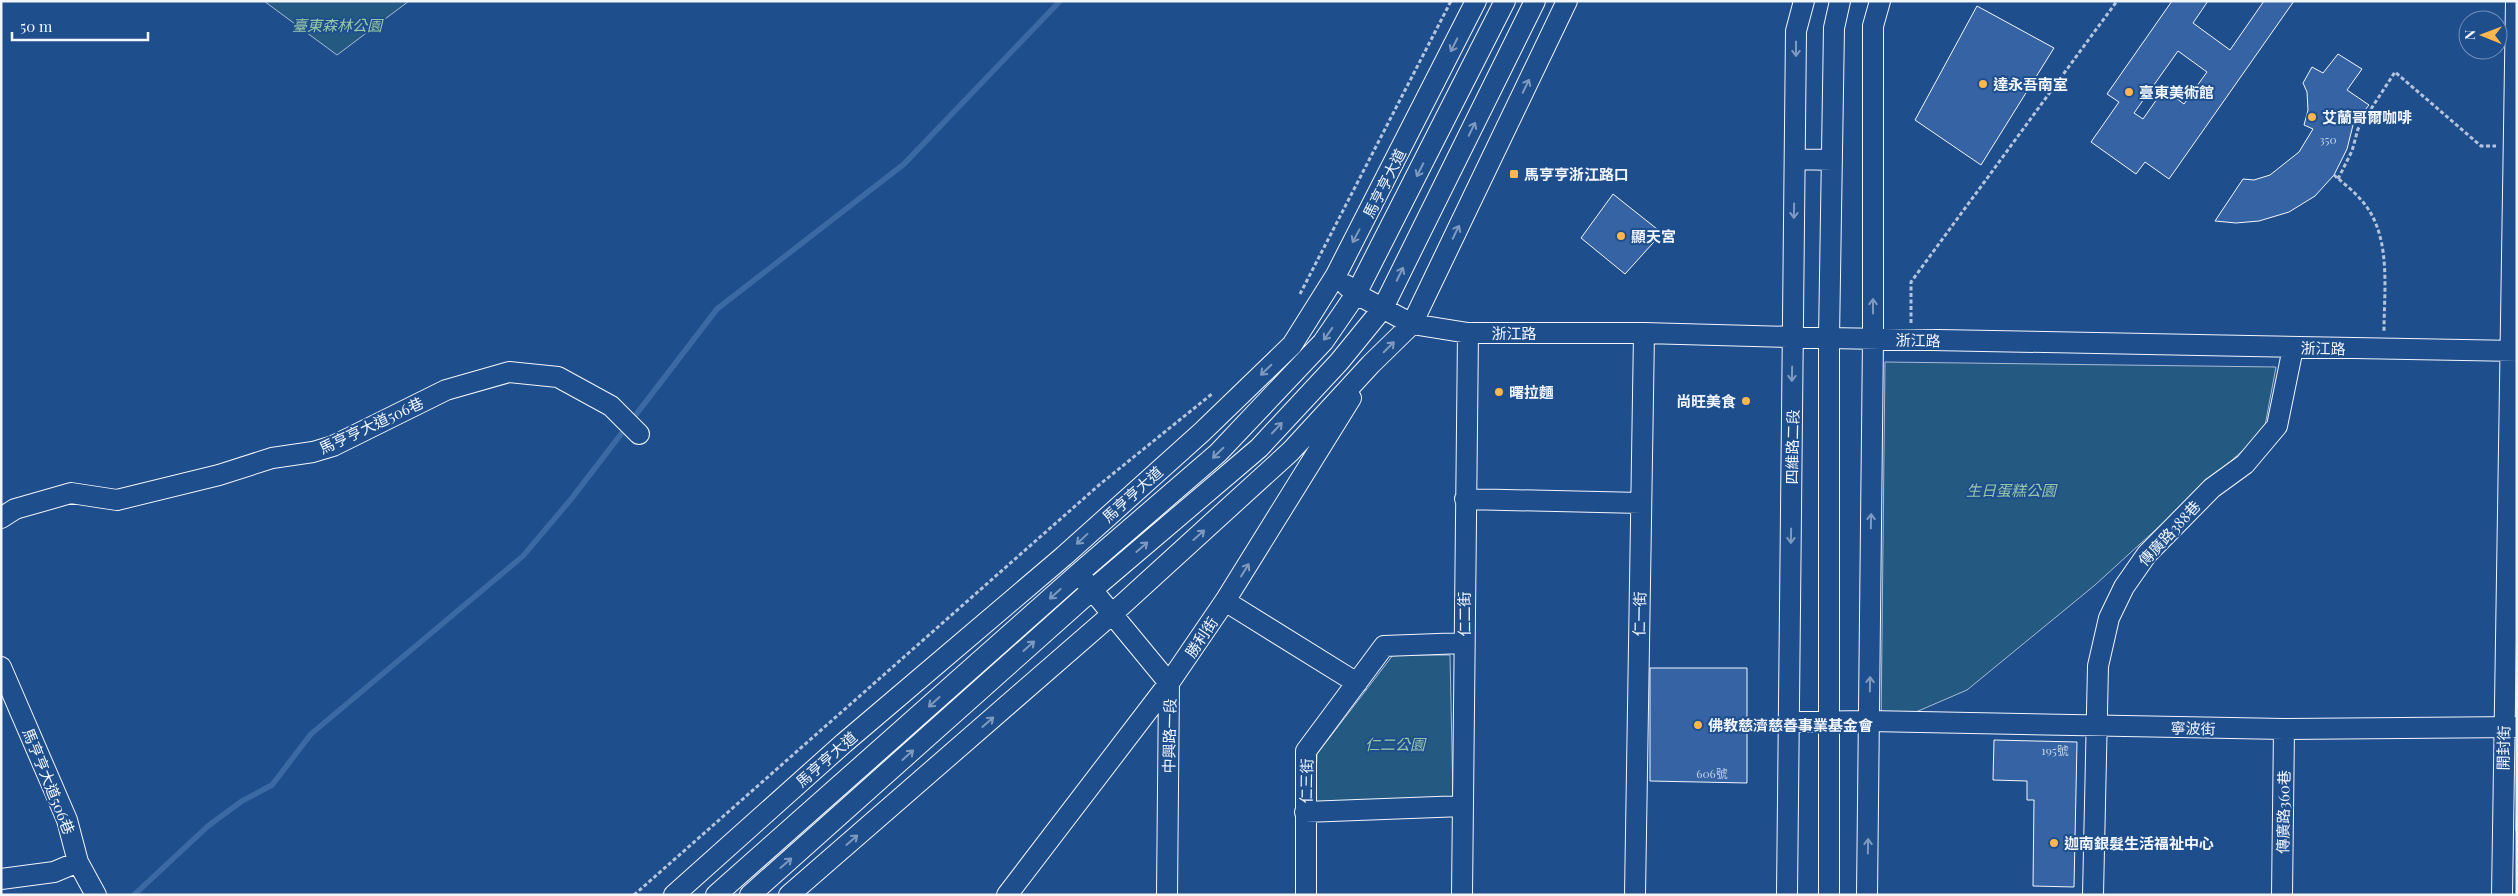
<svg xmlns="http://www.w3.org/2000/svg" width="2518" height="896" font-family="'Playfair Display','Noto Sans TC',serif">
  <style>
    .green { fill: #245a82; stroke: #a8bbd7 }
    .lines { fill: none; stroke-linecap: round; stroke-linejoin: round }
    .stream { stroke: #3b69a3; stroke-width: 5.5 }
    .building { fill: #3563a3; stroke: #f2f6ff; fill-rule: evenodd }
    .minor-casing { stroke: #f2f6ff; stroke-width: 22 }
    .path { stroke: #b3c4dc; stroke-width: 3; stroke-dasharray: 4 2.5; stroke-linecap: butt }
    .minor { stroke: #1f4e8c; stroke-width: 20 }
    .oneway { stroke: #7e9ac0 }
    .poi-dot { fill: #ffb74d; stroke: #1f4e8c; stroke-width: 2 }
    .labels { text-anchor: middle; dominant-baseline: central; stroke-width: 4; stroke-linejoin: round; paint-order: stroke }
    .number-label { font-size: 12px; fill: #c3d1e8 }
    .park-label { font-size: 15px; font-style: italic; fill: #97c8a6; stroke: #1f4e8c }
    .poi-label { font-size: 15px; font-weight: bold; fill: #f2f6ff; stroke: #1f4e8c; text-anchor: start }
    .street-label { font-size: 15px; fill: #f2f6ff; stroke: #1f4e8c }
  </style>
  <rect width="100%" height="100%" fill="#1f4e8c"/>
  <path class="green" d="M264 1H409L337 55Z
    M1885 362 2276 367 2264 431 2095 585 1967 690 1881 727Z
    M1393 655H1450L1453 798 1315 804 1317 754Z"/>
  <g class="lines">
    <path class="stream" d="M134 895 208 826 242 801 272 785 311 734 523 556 572 498 717 309 904 164 1060 1"/>
  </g>
  <path class="building" d="M2172 1H2208L2193 23 2230 50 2264 1H2294L2169 179 2145 162 2136 174 2091 142 2119 102 2107 94ZM2178 51 2207 72 2184 104 2164 89 2143 119 2134 113Z
    M1977 6 2054 48 1981 165 1915 120Z
    M2338 54 2362 69 2347 90 2369 105 2353 125 2347 149 2334 175 2315 196 2289 212 2259 221 2236 223 2215 221 2243 179 2254 180 2270 175 2299 152 2313 129 2304 125 2308 110 2307 92 2303 83 2312 67 2323 73Z
    M1613 194 1662 233 1625 274 1581 238Z
    M1650 668H1747V783L1650 781Z
    M1994 740 2077 742 2074 887 2033 886 2034 800H2027V781L1993 780Z
    M2517 783V831H2516Z"/>
  <g class="lines">
    <defs>
      <path id="minor" d="M1795 159 1832 160
        M1346 285 1356 294 1412 324 1468 333H1644L1829 338 2517 351
        M1465 499 1641 503
        M1 518 15 509 71 493 117 500 219 475 272 458 313 452 333 446 446 390 509 372 558 377 611 406 639 434
        M1084 580 1169 683 1167 895
        M1225 601 1357 683
        M1 667 67 820 78 862 96 895
        M1789 722 1869 721 2284 729 2517 727
        M1305 812 1463 806
        M1 879 54 872 78 862
        M674 895 844 743 1064 556 1202 432 1292 345 1336 275 1476 1
        M716 895 1079 573 1218 453 1323 342 1356 294 1505 1
        M750 895 1092 590 1259 448 1339 362 1383 308 1535 1
        M789 895 1111 615 1291 451 1371 364 1412 324 1567 1
        M1007 895 1169 683 1225 601 1351 398
        M1306 895V751L1384 646 1464 643
        M1462 895 1468 333
        M1635 895 1644 333
        M1787 895 1796 31 1804 1
        M1829 895V338L1834 28 1840 1
        M1867 895 1873 339V26L1880 1
        M2093 895 2098 666 2109 618 2124 587 2147 554 2212 488 2245 464 2277 426 2293 348
        M2282 895 2284 729
        M2502 895 2516 1"/>
    </defs>
    <use href="#minor" class="minor-casing"/>
    <path class="path" d="M2334 175C2343 183 2354 191 2362 201 2392 235 2384 289 2384 331
      M2338 179 2352 151 2358 129 2395 72 2481 146H2496
      M1300 294 1451 1
      M1911 323V282L2117 1
      M634 895 1099 485 1213 393"/>
    <use href="#minor" class="minor"/>
  </g>
  <defs><path id="oneway-shaft" d="M-6 0H5M1.5-3L5.5 0L1.5 3" fill="none" stroke-width="1.6" stroke-linecap="round" stroke-linejoin="round" transform="scale(1.25)"/></defs>
  <g class="oneway">
    <use href="#oneway-shaft" transform="translate(1454 45) rotate(117)"/>
    <use href="#oneway-shaft" transform="translate(1796 49) rotate(90)"/>
    <use href="#oneway-shaft" transform="translate(1526 86) rotate(-64)"/>
    <use href="#oneway-shaft" transform="translate(1472 129) rotate(-64)"/>
    <use href="#oneway-shaft" transform="translate(1420 170) rotate(117)"/>
    <use href="#oneway-shaft" transform="translate(1794 211) rotate(91)"/>
    <use href="#oneway-shaft" transform="translate(1456 232) rotate(-64)"/>
    <use href="#oneway-shaft" transform="translate(1356 236) rotate(118)"/>
    <use href="#oneway-shaft" transform="translate(1400 274) rotate(-64)"/>
    <use href="#oneway-shaft" transform="translate(1873 306) rotate(-90)"/>
    <use href="#oneway-shaft" transform="translate(1328 334) rotate(125)"/>
    <use href="#oneway-shaft" transform="translate(1389 347) rotate(-45)"/>
    <use href="#oneway-shaft" transform="translate(1266 370) rotate(136)"/>
    <use href="#oneway-shaft" transform="translate(1792 374) rotate(91)"/>
    <use href="#oneway-shaft" transform="translate(1277 428) rotate(-47)"/>
    <use href="#oneway-shaft" transform="translate(1218 453) rotate(136)"/>
    <use href="#oneway-shaft" transform="translate(1871 521) rotate(-89)"/>
    <use href="#oneway-shaft" transform="translate(1199 535) rotate(-42)"/>
    <use href="#oneway-shaft" transform="translate(1791 536) rotate(91)"/>
    <use href="#oneway-shaft" transform="translate(1082 539) rotate(137)"/>
    <use href="#oneway-shaft" transform="translate(1142 547) rotate(-41)"/>
    <use href="#oneway-shaft" transform="translate(1245 570) rotate(-58)"/>
    <use href="#oneway-shaft" transform="translate(1055 594) rotate(138)"/>
    <use href="#oneway-shaft" transform="translate(1029 646) rotate(-42)"/>
    <use href="#oneway-shaft" transform="translate(1870 684) rotate(-89)"/>
    <use href="#oneway-shaft" transform="translate(934 702) rotate(138)"/>
    <use href="#oneway-shaft" transform="translate(988 722) rotate(-41)"/>
    <use href="#oneway-shaft" transform="translate(908 755) rotate(-42)"/>
    <use href="#oneway-shaft" transform="translate(852 840) rotate(-41)"/>
    <use href="#oneway-shaft" transform="translate(1868 846) rotate(-89)"/>
    <use href="#oneway-shaft" transform="translate(786 863) rotate(-41)"/>
  </g>
  <g class="poi-dot">
    <circle cx="1983" cy="84" r="5"/>
    <circle cx="2129" cy="92" r="5"/>
    <circle cx="2312" cy="117" r="5"/>
    <rect x="1509" y="169" width="10" height="10" rx="2.5"/>
    <circle cx="1621" cy="236" r="5"/>
    <circle cx="1499" cy="392" r="5"/>
    <circle cx="1746" cy="401" r="5"/>
    <circle cx="1698" cy="725" r="5"/>
    <circle cx="2054" cy="843" r="5"/>
  </g>
  <g class="labels">
    <g class="number-label">
      <text x="2328" y="139">350</text>
      <text x="2055" y="750">195號</text>
      <text x="1712" y="773">606號</text>
    </g>
    <g class="park-label">
      <text x="337" y="25">臺東森林公園</text>
      <text x="2011" y="490">生日蛋糕公園</text>
      <text x="1395" y="744">仁二公園</text>
    </g>
    <g class="poi-label">
      <text x="1993" y="84">達永吾南室</text>
      <text x="2139" y="92">臺東美術館</text>
      <text x="2322" y="117">艾蘭哥爾咖啡</text>
      <text x="1524" y="174">馬亨亨浙江路口</text>
      <text x="1631" y="236">顯天宮</text>
      <text x="1509" y="392">曙拉麵</text>
      <text x="1736" y="401" text-anchor="end">尚旺美食</text>
      <text x="1708" y="725">佛教慈濟慈善事業基金會</text>
      <text x="2064" y="843">迦南銀髮生活福祉中心</text>
    </g>
    <g class="street-label">
      <text transform="translate(1384 183) rotate(-63)">馬亨亨大道</text>
      <text x="1514" y="333">浙江路</text>
      <text transform="translate(1918 340) rotate(1)">浙江路</text>
      <text transform="translate(2323 348) rotate(1)">浙江路</text>
      <text transform="translate(371 425) rotate(-25)">馬亨亨大道506巷</text>
      <text transform="translate(1792 447) rotate(-89)">四維路二段</text>
      <text transform="translate(1132 494) rotate(-42)">馬亨亨大道</text>
      <text transform="translate(2169 533) rotate(-47)">傳廣路388巷</text>
      <text transform="translate(1464 614) rotate(-90)">仁二街</text>
      <text transform="translate(1639 614) rotate(-89)">仁一街</text>
      <text transform="translate(1201 637) rotate(-56)">勝利街</text>
      <text transform="translate(2193 728) rotate(1)">寧波街</text>
      <text transform="translate(1169 736) rotate(-89)">中興路一段</text>
      <text transform="translate(2503 748) rotate(-89)">開封街</text>
      <text transform="translate(826 759) rotate(-41)">馬亨亨大道</text>
      <text transform="translate(49 781) rotate(68)">馬亨亨大道506巷</text>
      <text transform="translate(1306 781) rotate(-89)">仁三街</text>
      <text transform="translate(2283 812) rotate(-89)">傳廣路360巷</text>
    </g>
  </g>
  <rect width="2518" height="896" fill="none" stroke="#f2f6ff" stroke-width="5"/>
  <g transform="translate(2483 35) rotate(271)"><circle r="24" fill="#1f4e8c" stroke="#7391ba"/>
  <path d="M0-4L9 19L0 12L-9 19Z" fill="#ffb74d"/>
  <text y="-8" font-size="14" font-weight="bold" text-anchor="middle" fill="#f2f6ff">N</text>
  </g>
  <path d="M12 32v8h136v-8" fill="none" stroke="#f2f6ff" stroke-width="2.5"/>
  <text x="20" y="32" font-size="15" fill="#f2f6ff" stroke="#1f4e8c" stroke-width="4" paint-order="stroke">50 m</text>
</svg>
